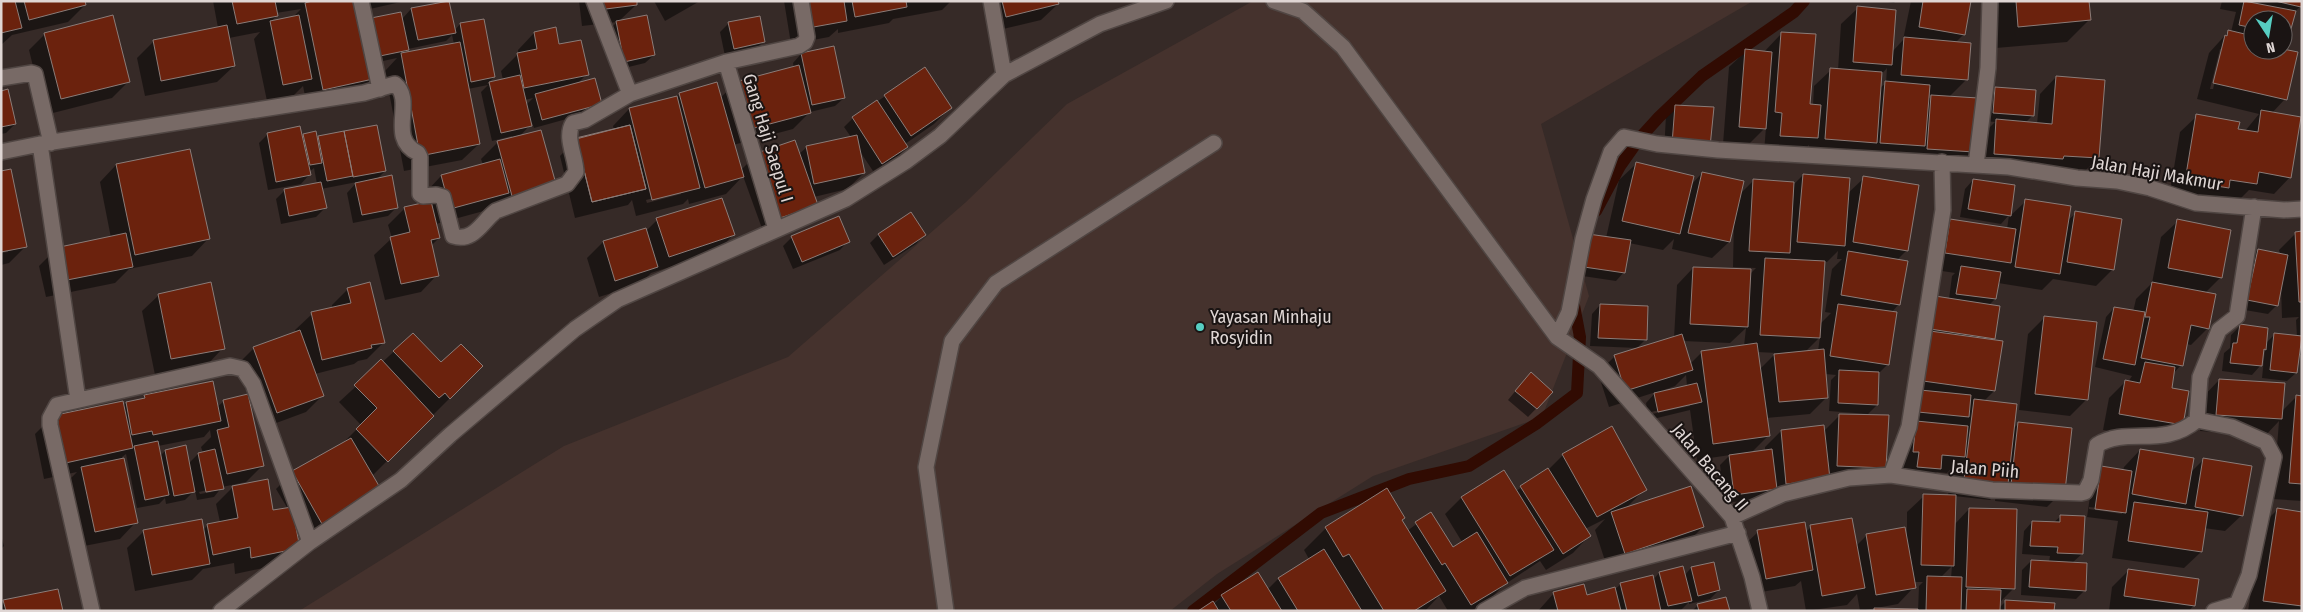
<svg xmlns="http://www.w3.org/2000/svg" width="2303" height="612" font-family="'Fira Sans Condensed',sans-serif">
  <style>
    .built { fill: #45322d }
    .shadow { fill: #0007; fill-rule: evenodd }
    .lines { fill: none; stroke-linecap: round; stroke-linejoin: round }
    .stream { stroke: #310b02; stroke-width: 12 }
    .building { fill: #6b220d; stroke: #8b7c78 }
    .lane-casing { stroke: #504643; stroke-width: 18 }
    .street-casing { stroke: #504643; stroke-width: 18 }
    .lane { stroke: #786a66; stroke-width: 15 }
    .street { stroke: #786a66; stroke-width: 15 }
    .poi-dot { fill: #57cec2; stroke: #1a1413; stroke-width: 2 }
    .labels { text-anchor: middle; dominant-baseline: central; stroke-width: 4; stroke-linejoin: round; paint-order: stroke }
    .street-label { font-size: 18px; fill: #dfd6d4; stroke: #1a1413 }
    .poi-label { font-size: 18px; fill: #dfd6d4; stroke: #1a1413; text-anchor: start }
  </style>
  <rect width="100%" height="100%" fill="#362a27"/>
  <path class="built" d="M1253 1H1753L1541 124 1589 296 1542 417 1373 476 1217 574 1170 611H299L564 446 788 357 966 202 1067 104Z"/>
  <path class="shadow" d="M1 1H84L85 5 68 22 12 35 1 45Z
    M213 1H356L361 26 402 19 411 9 454 31 460 24 494 77 487 84 503 80 501 71 518 54V50L534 33 558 45 587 74 577 84 601 104 592 112 534 128 532 123 519 137 554 184 491 209 436 224 439 238 431 246 437 275 421 292 385 300 374 255 392 238 388 225 405 208 428 203 425 193 441 176 483 165 481 159 498 142 512 139V136L492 141 481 92 488 85 468 89 479 144 462 160 404 171 385 71 397 58 369 64 372 79 355 95 307 106 303 86 294 95 267 101 254 39 260 32 229 38 234 66 217 82 145 96 137 58 154 41 218 28ZM301 9 292 18 270 22 277 16 276 13ZM452 35 454 44 404 54 408 49 446 41ZM533 98 526 105 525 100Z
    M368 1H405L370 9Z
    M579 1H635L636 5 619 21 654 55 645 63 616 70 608 31 617 22 582 26Z
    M654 1H700L665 21Z
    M784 1H951L942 10 893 19 889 23 838 33V29L829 37 791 44Z
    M982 1H1057L1058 4 1041 20 990 32Z
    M1882 1H1896L1894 3Z
    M1911 1H1970L1964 34 1955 43 1967 79 1949 97 1973 152 1956 168 1809 155V145L1800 154 1764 152 1766 127 1748 145 1723 144 1729 67 1746 51 1764 52 1781 34 1809 105H1813L1814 86 1831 70H1838L1841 24 1858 8 1892 52 1903 40ZM1887 68 1886 83 1880 88 1881 75ZM1928 94 1933 95 1927 100Z
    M1992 1H2088L2089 20 2067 42 1996 48Z
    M2222 1H2301L2300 7 2294 12 2288 36 2283 41V20H2253V50L2285 99 2272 113 2290 177 2274 194 2249 190 2239 200 2218 197 2211 204 2169 197 2180 132 2197 116 2245 131 2259 114 2197 99 2209 53 2228 32H2231L2236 12 2220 9ZM2220 49H2223L2213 89H2210Z
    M729 23 764 41 755 50 725 56 720 32Z
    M45 34 129 81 112 98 45 115 29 50Z
    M801 54 844 98 835 106 810 112 793 129 733 145 740 171 757 154H799L807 147 851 137 844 127 853 118 925 69 951 107 934 124 905 144 907 147 898 156 873 171 859 150 864 173 847 189 814 197 816 204 764 234 743 176 726 194 689 204 688 199 683 204 636 216 632 200 628 205 575 218 560 156 576 139 614 130 613 126 629 109 677 97 680 94 720 98 736 83 794 68 793 63ZM681 191V194L647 203 646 200Z
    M2056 77 2098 158 2082 174 1978 170 1980 137 1995 122 1985 121 1986 97 1995 89 2032 116 2025 123 2037 124 2040 94Z
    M1 92 15 124 6 133 1 134Z
    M1675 106 1712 109 1664 152 1666 115Z
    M267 135 301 138 304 135 316 140 319 137 385 171 376 180 397 207 388 216 353 223 347 193 357 182 321 189 325 208 316 217 281 224 276 199 285 190 317 184 314 168 309 172V175L301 184 268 190 259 143Z
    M190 150 208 239 192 256 129 269 115 283 46 297 39 266 56 249 111 238 100 182 116 165Z
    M1636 164 1691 185 1702 173 1740 194 1753 181 1792 186 1803 175 1847 194 1864 178 1907 250 1897 260 1899 304 1891 313 1888 364 1878 374 1877 405 1868 414 1829 411 1831 380 1836 375 1825 374 1827 397 1810 414 1766 418 1768 436 1751 453 1765 451V447L1781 431H1824L1840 415 1885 468 1868 484 1825 483 1812 495 1770 500 1767 498 1725 503 1720 465 1730 455 1697 460 1690 410 1649 420 1646 403 1656 392 1609 407 1598 373 1615 356 1674 338 1677 285 1693 268 1749 275 1756 268 1733 267 1734 219 1729 242 1712 258 1672 249 1674 239 1663 250 1629 243 1624 272 1616 281 1576 275 1606 238 1619 180ZM1838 251 1837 259H1842L1832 269 1825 312 1831 313 1820 324 1824 262H1827ZM1746 328 1744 346 1702 352 1690 364 1682 341 1730 343ZM1820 337 1818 351 1805 352ZM1757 352 1776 353 1759 370ZM1686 375 1687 386 1665 392 1664 390 1675 386ZM1690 403V406L1652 414 1651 412Z
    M1973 180 2014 186 2009 217 2026 201 2067 221 2076 213 2113 269 2096 286 2053 279 2042 290 1998 283 1995 299 1989 305 1994 338 1991 341 1994 391 1984 401 2012 430 2019 423 2063 491 2047 507 1995 501 1996 494 1990 500 1954 496V525L1969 509 2014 588 1999 603V608L2006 601 2053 611H1873H1918L1919 586 1923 582H1913L1914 587 1898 604 1860 611 1857 594 1847 605 1806 611 1801 581 1795 586 1750 594 1741 548 1758 532H1806L1811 527 1856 546 1867 535 1907 537V512L1924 496H1948L1951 469 1947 473 1937 472 1924 485 1901 483 1903 468H1897L1900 439 1918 421 1910 420 1914 348 1949 299 1952 276 1955 273 1929 269 1934 237 1950 220 2007 229 2009 215 2001 224 1960 217 1965 189ZM1958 477 1994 481V484L1958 479ZM1952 566 1951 578H1940Z
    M910 213 924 235 916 244 884 265 870 243 878 235Z
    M657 220 733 235 717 252 651 273 640 284 599 297 587 258 603 242 646 231Z
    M2178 221 2220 278 2205 293 2208 328 2191 345 2186 344 2181 365 2173 374 2170 389 2182 424 2165 441 2103 430 2109 398 2125 382H2128L2132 376 2095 367 2106 317 2114 308 2133 312 2136 299 2152 283 2161 237Z
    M2296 233H2302V355H2298L2296 373 2287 381 2262 378 2265 349 2262 352 2260 366 2252 375 2222 371 2224 353 2230 348 2231 335 2240 326 2266 343 2275 334 2297 337 2296 320 2299 317 2282 318 2281 287 2276 306 2268 314 2239 309 2249 259 2258 250 2280 254 2279 250Z
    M792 237 848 241 840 250 793 269 783 246Z
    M26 246 9 263 1 265V253L8 252V249Z
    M348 289 384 342 367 359 358 361 354 364 315 374 322 396 306 412 260 429 250 399 248 400 263 465 246 482 222 487 214 497 197 500 195 490 185 500 166 504 165 498 159 504 137 508 126 454 122 457 136 522 120 539 79 547 65 484 77 472 44 479 35 434 51 418 123 406 126 403 141 400 145 396 217 407 223 402 248 396 237 365 254 348 296 333 295 330 312 314 332 309V305ZM210 430 211 437 201 447 203 453 198 454 188 464 165 451 160 456 158 446 204 437ZM211 489V492L200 494 199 492Z
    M159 295 223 348 207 365 155 375 142 311Z
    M1600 305 1645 340 1637 348 1590 346 1592 314Z
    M2045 317 2087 399 2070 416 2019 410 2028 334Z
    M413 334 441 364 465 383 372 476 380 490 305 539 293 519 299 548 282 564 235 574 234 563 203 569 192 580 135 591 127 548 144 531 203 530 208 525 220 522 216 504 233 487 272 512 288 509 276 489 293 472 341 445 361 425 339 402Z
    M2219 380 2282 411 2296 397H2302V501L2273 499 2279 421 2265 436 2200 431 2203 397Z
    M1522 383 1552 392 1528 417 1508 400Z
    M2140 450 2190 473 2204 459 2242 515 2225 531 2204 528 2201 552 2184 568 2112 558 2118 521 2087 517 2093 476 2102 468 2123 471 2124 467ZM2089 507 2122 511V514L2089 509Z
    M1563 455 1645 489 1626 508 1703 527 1686 544 1608 570 1595 530 1605 519 1585 529 1589 536 1573 553 1546 570 1540 561 1504 585 1490 599 1471 611H1448L1439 596 1425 611H1200L1214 604 1222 596 1267 590 1278 579 1309 559 1304 550 1326 528 1401 521 1407 531 1430 514 1452 549 1462 542 1445 514 1461 498 1504 472 1516 491 1548 470Z
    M2277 510 2302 513V611H2248L2261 526Z
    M2061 516 2082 554 2072 563 2085 590 2076 599 2021 595 2022 570 2031 561 2049 562 2050 556 2022 554 2024 531 2032 522 2053 523Z
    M1 535 4 546 1 549Z
    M1691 568 1719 590 1710 599 1689 604V602L1680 611H1538L1554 593 1586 596 1614 590 1621 584 1653 580 1659 573 1684 576Z
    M2129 570 2194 605 2189 611H2109L2112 587Z
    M4 601 62 611H1V604Z
    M1698 605 1729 611H1692Z"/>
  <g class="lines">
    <path class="stream" d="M1596 211 1620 166 1639 139 1659 117 1702 76 1794 12 1804 1
      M1193 611 1321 513 1409 479 1469 466 1536 424 1577 393 1580 337 1573 300"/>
  </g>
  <path class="building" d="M1 1H15L22 28 1 33Z
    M24 1H85L86 5 29 20Z
    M232 1H275L278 16 237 24Z
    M312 1H357L373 79 323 90 305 3Z
    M449 1 456 33 418 40 411 8Z
    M597 1H637V5L598 10Z
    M803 1H844L847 21 808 28Z
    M852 1H906L907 7 855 17Z
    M1002 1H1058L1059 4 1006 17Z
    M1923 1H1971L1965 35 1919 27Z
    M2016 1H2089L2091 20 2018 27Z
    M2244 1 2296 11 2289 36 2283 35V20H2253V28L2239 25Z
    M2275 1H2302V4L2301 7Z
    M1857 6 1896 10 1892 65 1853 62Z
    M401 12 409 50 375 57 366 19Z
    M113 15 130 82 61 99 44 33Z
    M299 15 312 79 283 85 270 21Z
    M647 15 655 55 624 62 616 21Z
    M760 16 765 42 734 49 728 22Z
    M484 19 495 77 471 82 460 23Z
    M227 25 235 66 161 81 153 40Z
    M556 27 559 44 581 40 589 75 524 88 517 53 537 49 534 32Z
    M2228 30 2253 36V50L2283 49 2298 52 2287 100 2213 83 2225 35 2227 36Z
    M1781 32 1816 34 1810 104 1821 105 1818 138 1780 136 1782 113 1775 112Z
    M1904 37 1971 43 1968 80 1901 75Z
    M460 42 480 144 420 156 401 53Z
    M834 46 845 98 812 105 801 53Z
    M1745 49 1772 52 1766 129 1739 127Z
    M799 65 811 113 747 130 735 82Z
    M925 67 952 108 911 136 884 95Z
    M1830 68 1882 72 1877 143 1825 139Z
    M520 75 532 126 501 133 489 82Z
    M2056 76 2105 80 2099 158 2064 156 2063 159 1994 154 1996 119 2052 124Z
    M595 78 602 104 542 120 535 94Z
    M1885 81 1930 85 1925 146 1880 143Z
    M717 82 744 177 705 188 679 93Z
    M1995 87 2036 90 2034 116 1993 113Z
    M8 89 16 124 1 127V91Z
    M1931 95 1978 98 1974 152 1927 149Z
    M677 96 700 188 652 200 629 108Z
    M877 100 908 147 882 164 852 117Z
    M1675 105 1714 107 1710 147 1672 144Z
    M2261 110 2301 117 2291 178 2259 172 2257 184 2230 180 2229 188 2185 181 2196 114 2240 122 2238 129 2258 132Z
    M377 125 386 171 353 177 344 131Z
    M630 125 646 189 592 202 576 138Z
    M630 125 646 189 592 202 576 139Z
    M300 126 311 175 276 182 267 133Z
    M541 130 556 184 512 196 497 141Z
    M316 131 322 163 310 165 303 134Z
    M344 131 353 176 327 181 318 136Z
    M857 135 865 173 814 184 806 146Z
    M795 140 818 205 780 218 757 153Z
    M190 149 210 239 135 255 116 164Z
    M500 159 509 193 450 209 441 175Z
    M1636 162 1694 176 1680 234 1622 221Z
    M11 169 27 247 1 252V171Z
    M1702 172 1744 181 1730 242 1688 233Z
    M1803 174 1850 178 1845 246 1797 242Z
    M392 175 398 208 362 215 355 183Z
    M1863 176 1919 185 1908 251 1853 242Z
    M1753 179 1794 182 1790 253 1749 251Z
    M1973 179 2015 185 2011 216 1968 209Z
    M321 182 327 208 289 216 284 189Z
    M722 198 735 235 669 257 656 218Z
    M2025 199 2071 206 2060 274 2015 267Z
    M431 201 440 238 431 240 439 276 401 284 390 237 410 232 404 207Z
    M2075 211 2122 219 2114 270 2067 262Z
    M911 212 926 235 893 257 878 234Z
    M839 216 850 242 802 262 791 236Z
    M1950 219 2016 229 2011 263 1945 253Z
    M2177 219 2231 230 2222 278 2168 268Z
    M646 228 658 267 615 281 603 241Z
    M2302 231V302H2299L2295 232Z
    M126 233 133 267 62 281 55 248Z
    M1588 234 1631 240 1625 273 1584 267Z
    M2258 249 2288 255 2278 306 2247 300Z
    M1848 251 1908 261 1900 305 1841 295Z
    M1765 258 1825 261 1820 338 1760 335Z
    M1961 266 2001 272 1996 299 1956 294Z
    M1693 267 1751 269 1748 327 1690 324Z
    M211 282 225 349 171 359 158 294Z
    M370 282 385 343 371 345 372 348 322 360 311 312 351 303 347 288Z
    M2152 282 2216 294 2209 329 2191 325 2183 366 2141 358 2150 317H2145Z
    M1935 296 2000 306 1995 339 1930 329Z
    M1600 304 1648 306 1647 340 1598 338Z
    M1838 304 1897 312 1889 365 1830 356Z
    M2114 307 2145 312 2135 365 2103 359Z
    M2044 316 2097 322 2088 400 2035 394Z
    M2240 324 2268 328 2266 350 2264 349 2262 366 2230 363 2233 343H2237Z
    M300 330 324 396 277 413 253 347Z
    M1930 331 2003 341 1995 391 1923 381Z
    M413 333 441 362 461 344 483 366 450 399 445 393 439 398 393 351Z
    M2274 333 2302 336 2297 373 2270 370Z
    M1682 334 1693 370 1625 391 1614 355Z
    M1757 343 1770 436 1713 444 1701 351Z
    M1824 349 1828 398 1779 402 1774 354Z
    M381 359 434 416 388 462 356 429 377 408 354 385Z
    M2145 362 2175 367 2172 388 2189 391 2183 425 2119 414 2125 380 2140 383Z
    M1839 370 1879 372 1878 405 1838 403Z
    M1531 372 1553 392 1537 409 1515 391Z
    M2219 379 2285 383 2282 419 2216 415Z
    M213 381 221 421 153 435 152 431 132 435 126 402 145 398 144 395Z
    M1697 383 1702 402 1658 412 1654 393Z
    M1920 390 1971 395 1969 417 1918 412Z
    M248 394 264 466 227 474 217 430 229 427 223 400Z
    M2296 395 2302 396V484L2289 483Z
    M1974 399 2017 404 2008 484 1964 479Z
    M123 401 133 448 61 464 51 416Z
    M1839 414 1889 415 1886 468 1837 466Z
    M1916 421 1968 426 1965 457 1942 455 1941 469 1917 467 1919 452H1913Z
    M2018 422 2072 428 2065 491 2011 485Z
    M1824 425 1830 479 1786 484 1781 430Z
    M1612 426 1647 490 1597 517 1562 454Z
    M351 438 382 491 322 524 292 471Z
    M158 441 169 495 145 500 134 446Z
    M186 445 195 492 174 496 165 450Z
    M215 449 224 489 206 492 198 453Z
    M1772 449 1777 489 1734 495 1729 455Z
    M2140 449 2194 458 2186 504 2132 494Z
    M124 458 138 523 95 532 81 467Z
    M2203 458 2252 466 2243 516 2195 507Z
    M2101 466 2132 471 2126 513 2095 509Z
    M1548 468 1591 536 1563 554 1520 486Z
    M1504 470 1554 550 1510 576 1461 497Z
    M268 479 273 510 292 507 300 548 251 558 250 547 213 555 207 524 238 518 232 486Z
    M1691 486 1704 527 1625 554 1611 512Z
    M1387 488 1405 518 1402 520 1446 591 1414 611H1384L1349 554 1343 557 1325 527Z
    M1923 494 1956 495 1954 566 1921 565Z
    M2134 502 2208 512 2202 552 2128 541Z
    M1969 508 2017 509 2015 589 1966 587Z
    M2277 508 2302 512V606L2263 601Z
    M1431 512 1453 547 1477 532 1508 583 1471 605 1445 563 1442 565 1415 522Z
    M2060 515 2085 516 2083 554 2057 553 2058 547 2030 546 2032 521 2060 522Z
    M1852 518 1865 588 1822 596 1810 525Z
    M202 519 210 564 152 575 143 530Z
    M1805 522 1813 570 1766 579 1757 530Z
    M1905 527 1916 588 1876 595 1866 534Z
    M1324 549 1362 611H1298L1278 578Z
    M2031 560 2087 563 2086 591 2029 587Z
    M1714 562 1720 590 1698 596 1691 567Z
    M1683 566 1692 601 1668 606 1659 572Z
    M2128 569 2199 579 2195 606 2124 596Z
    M1258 572 1282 611H1231L1221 595Z
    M1653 575 1661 611H1627L1620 583Z
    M1927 576 1962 577 1961 611H1926Z
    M1584 584 1587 595 1615 587 1621 611H1558L1553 592Z
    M58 589 63 611H6L3 600Z
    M1967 589 2001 590 2000 611H1966Z
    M1726 597 1730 611H1699L1697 604Z
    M2005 600 2055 603 2054 611H2005Z
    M1213 601 1219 611H1198Z
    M1874 608 1918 609V611H1874Z"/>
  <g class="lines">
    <defs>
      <path id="lane" d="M946 611 926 467 952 341 996 283 1214 143"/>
      <path id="street" d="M361 1 380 89
        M594 1 630 94
        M991 1 1004 75
        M1274 1 1303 11 1343 47 1557 337 1599 366 1732 517 1752 577 1760 611
        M1 78 32 73 35 74 51 143
        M40 144 78 400
        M1 152 40 144 364 93 395 84C416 101 386 138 418 153L420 157V194L423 196 436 195 443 197 453 236C474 243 483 220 496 211L567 184 576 172C576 157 564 137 573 123L585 120 630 94 726 62
        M1976 165 1988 68 1990 1
        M776 229 726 62 799 46 805 42 807 37 801 1
        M1557 337 1569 312 1583 239 1594 199 1611 152 1624 137 1657 144 1718 150 2009 167 2077 178 2117 181 2150 188 2196 203 2284 210 2302 209
        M1891 475 1909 427 1943 210 1942 162
        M1732 517 1783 494 1849 478 1891 475 1992 490 2081 493 2085 492 2091 480 2097 445C2128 426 2163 449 2197 420
        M92 611 50 425V418L57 405 230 366 243 369 253 384 310 542
        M221 611 310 542 401 480 450 435 575 329 617 300 846 199 905 162 940 136 1004 75 1100 24 1166 1
        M1484 611 1525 588 1738 533
        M2214 611 2237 604 2249 575 2274 457 2266 442 2232 427 2197 420 2200 377 2219 330 2237 316 2254 207"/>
    </defs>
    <use href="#lane" class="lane-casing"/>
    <use href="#street" class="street-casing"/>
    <use href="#lane" class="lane"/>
    <use href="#street" class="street"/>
  </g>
  <circle class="poi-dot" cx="1200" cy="327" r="5"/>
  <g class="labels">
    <g class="street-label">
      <text transform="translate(768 138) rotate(73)">Gang Haji Saepul I</text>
      <text transform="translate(2157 173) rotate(10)">Jalan Haji Makmur</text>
      <text transform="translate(1710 467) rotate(50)">Jalan Bacang II</text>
      <text transform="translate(1985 469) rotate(5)">Jalan Piih</text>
    </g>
    <g class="poi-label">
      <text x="1210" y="317">Yayasan Minhaju<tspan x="1210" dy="21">Rosyidin</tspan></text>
    </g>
  </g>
  <rect width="2303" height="612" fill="none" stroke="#dfd6d4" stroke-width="5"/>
  <g transform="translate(2268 35) rotate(168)"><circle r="24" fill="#1a1413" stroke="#696260"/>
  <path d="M0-4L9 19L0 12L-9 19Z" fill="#57cec2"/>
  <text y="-8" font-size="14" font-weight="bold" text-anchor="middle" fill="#dfd6d4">N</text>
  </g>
</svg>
